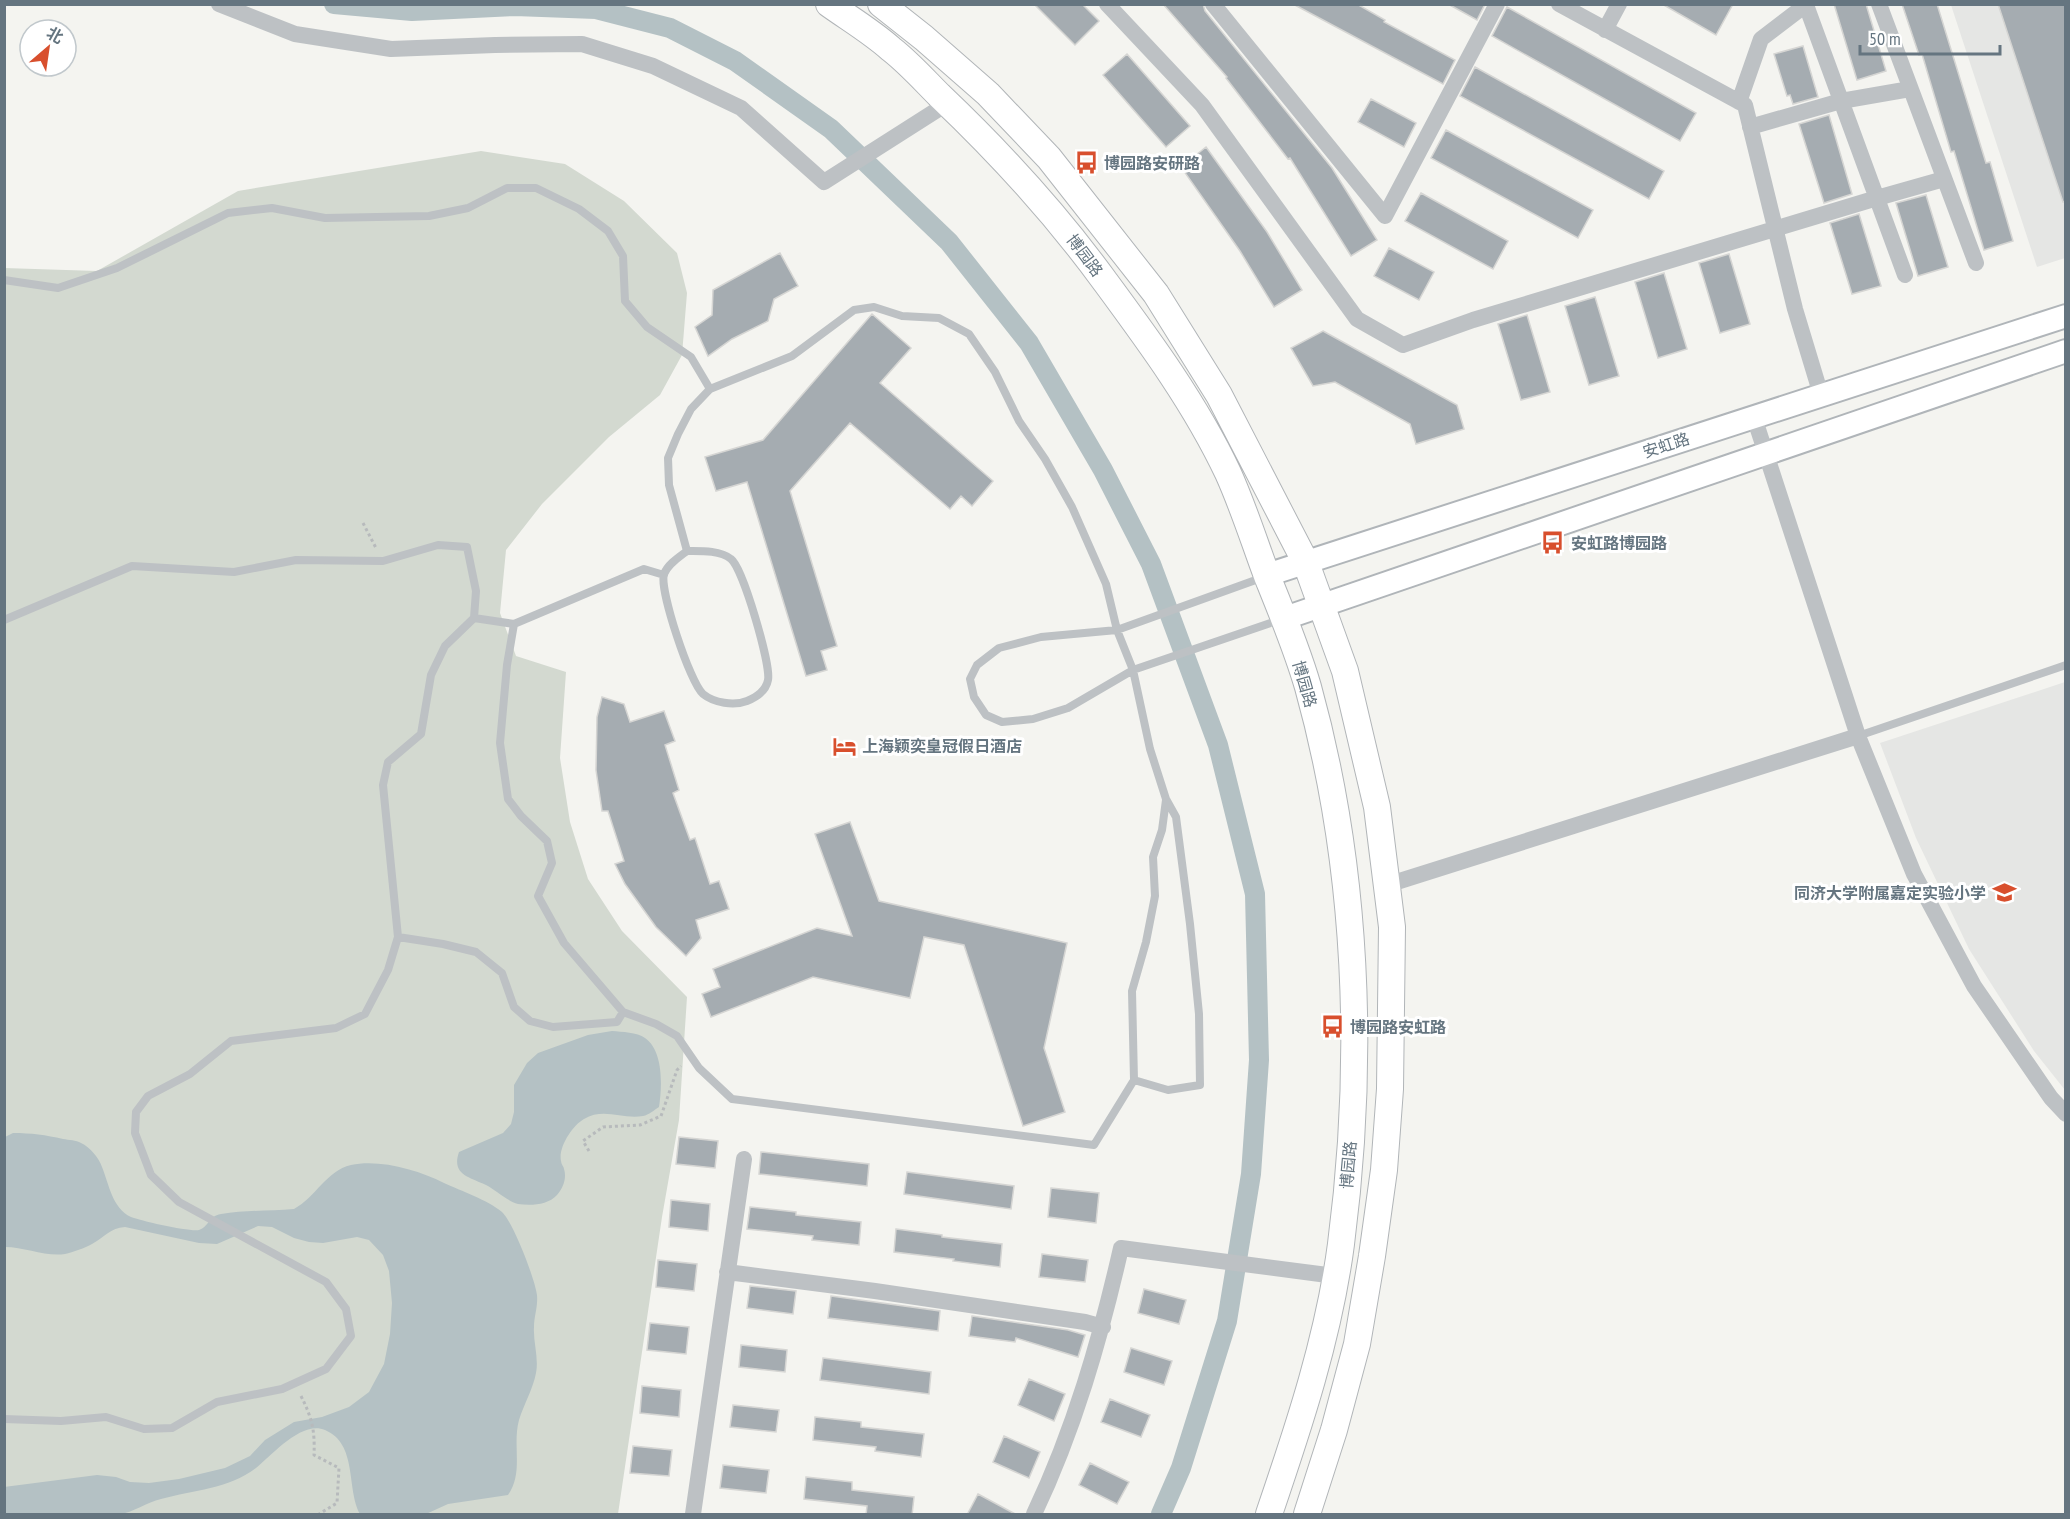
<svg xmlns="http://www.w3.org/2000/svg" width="2070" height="1519" font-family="'PT Sans Narrow','Noto Sans SC',sans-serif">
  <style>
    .built { fill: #e5e6e4 }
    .green { fill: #d3d9d0 }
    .water { fill: #b4c1c4 }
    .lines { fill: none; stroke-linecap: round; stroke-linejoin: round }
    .canal { stroke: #b4c1c4; stroke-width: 20 }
    .building { fill: #a5acb1; stroke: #d5d5d3; stroke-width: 1.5 }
    .secondary-casing { stroke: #b0b5b9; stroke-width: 26 }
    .primary-casing { stroke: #b1b5b8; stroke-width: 28 }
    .path { stroke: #b7babc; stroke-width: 3; stroke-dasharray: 3 3; stroke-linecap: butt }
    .lane { stroke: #bdc1c4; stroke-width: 8 }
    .street { stroke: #bdc1c4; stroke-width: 16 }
    .secondary { stroke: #fff; stroke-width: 22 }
    .primary { stroke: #fff; stroke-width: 26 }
    .labels { text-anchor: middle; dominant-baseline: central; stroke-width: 6; stroke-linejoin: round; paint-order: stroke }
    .poi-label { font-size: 16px; font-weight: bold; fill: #657580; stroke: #fff; text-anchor: start }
    .street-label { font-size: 16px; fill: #657580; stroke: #fff }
  </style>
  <rect width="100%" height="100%" fill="#f4f4f0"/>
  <path class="built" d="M1951 5H2065V258L2037 267Z
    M2065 682H2066L2065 1090 2034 1051 1969 949 1916 838 1880 743Z"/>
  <path class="green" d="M481 151 565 164 624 201 677 253 687 293 682 355 660 395 609 437 542 504 506 550 500 613 516 656 566 672 560 758 570 822 588 879 622 931 687 997 679 1120 662 1217 618 1514H5L4 268 97 271 238 191Z"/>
  <path class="water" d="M612 1031C622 1032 637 1032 645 1038 664 1051 662 1088 659 1107 654 1110 649 1115 643 1116 623 1120 604 1107 584 1119 573 1125 558 1147 561 1161 561 1164 564 1167 564 1169 567 1178 563 1188 557 1195 548 1205 531 1206 518 1204 507 1201 496 1190 486 1185 470 1177 451 1175 459 1152L503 1133 511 1124 514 1112V1085L527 1063 538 1053 588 1035Z
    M13 1133C31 1133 46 1135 63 1139 69 1140 76 1140 81 1143 90 1147 99 1158 102 1167 109 1184 112 1208 131 1217 141 1221 190 1232 199 1230 209 1227 208 1216 221 1214 245 1210 270 1211 294 1209 316 1197 326 1171 351 1165 380 1159 418 1170 444 1183 461 1191 488 1200 502 1212 513 1222 535 1279 537 1295 538 1307 534 1316 534 1327 533 1342 539 1358 536 1373 533 1389 524 1404 519 1420 512 1446 524 1472 508 1495L448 1504 426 1514H360C346 1488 358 1444 325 1430 302 1420 272 1455 256 1468 228 1489 194 1490 161 1499 147 1502 133 1513 119 1514 107 1516 94 1514 82 1514 56 1514 30 1514 5 1514L4 1487 97 1475 116 1477 130 1482 149 1483 179 1479 225 1468 250 1456 265 1440 294 1422 322 1417 349 1407 369 1392 384 1364 390 1334 392 1303 389 1271 383 1255 369 1240 357 1237 323 1243 309 1242 294 1238 272 1227 258 1226 217 1244 199 1243 125 1227C110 1228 105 1237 92 1244 85 1248 73 1252 65 1254 46 1257 25 1247 5 1247V1137Z"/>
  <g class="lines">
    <path class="canal" d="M334 4 412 11 515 6 596 9 670 28 735 61 831 129 949 242 1029 343 1103 470 1151 564 1218 745 1255 894 1259 1060 1251 1174 1227 1321 1181 1468 1161 1514"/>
  </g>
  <path class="building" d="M1034 4H1082L1099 21 1075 45Z
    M1163 4H1203L1205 11 1332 168 1377 240 1351 256 1290 158 1288 159 1226 78 1227 77Z
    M1293 4H1357L1385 20 1384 22 1455 60 1443 84Z
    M1448 4H1485L1477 20Z
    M1662 4H1733L1716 35Z
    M1834 4H1866L1886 71 1857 80Z
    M1902 4H1937L1986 163 1990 162 2013 241 1984 250 1954 151 1951 152 1922 54 1919 55Z
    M1998 4H2066V201L2063 202Z
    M1507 7 1696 113 1680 141 1492 36Z
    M1803 46 1818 97 1793 104 1790 95 1787 96 1774 54Z
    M1127 54 1190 126 1166 147 1103 75Z
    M1475 67 1664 171 1649 199 1460 96Z
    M1371 99 1416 123 1404 147 1358 122Z
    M1829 115 1852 194 1824 203 1799 124Z
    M1446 130 1593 210 1578 238 1431 158Z
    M1206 147 1267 232 1302 290 1274 307 1240 251 1181 167Z
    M1421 193 1508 241 1493 269 1405 221Z
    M1926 195 1948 267 1918 276 1896 203Z
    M1859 214 1881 286 1852 294 1830 223Z
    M1389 248 1434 272 1419 300 1374 276Z
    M780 253 798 286 774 299 768 321 732 339 708 356 695 327 712 315 713 290Z
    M1729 254 1750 324 1720 333 1699 263Z
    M1664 273 1687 349 1658 358 1635 282Z
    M1595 297 1619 376 1589 385 1565 306Z
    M872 314 911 348 880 383 993 481 972 506 961 496 950 509 850 423 790 491 837 646 821 651 827 670 806 676 747 482 716 491 705 457 763 440Z
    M1527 315 1550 392 1521 400 1498 324Z
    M1323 331 1457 405 1464 429 1416 444 1410 424 1335 382 1313 386 1291 348Z
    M602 697 624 704 630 722 664 711 675 741 665 745 679 790 673 793 690 840 695 838 710 884 719 881 729 909 696 920 701 938 686 956 656 927 625 884 615 864 624 861 608 811H602L596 770 597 717Z
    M850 822 879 901 1067 943 1044 1048 1065 1112 1023 1126 964 945 924 937 910 998 813 977 711 1017 702 994 720 987 713 969 817 928 852 936 815 834Z
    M679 1137 718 1141 715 1168 676 1164Z
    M761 1152 869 1164 867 1186 759 1174Z
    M907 1172 1014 1186 1011 1209 904 1194Z
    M1051 1188 1099 1193 1096 1223 1048 1217Z
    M671 1200 710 1204 708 1231 669 1227Z
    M750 1207 796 1212V1215L861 1222 859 1245 812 1240 813 1236 747 1229Z
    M896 1229 942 1235V1237L1002 1244 1000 1267 953 1261 954 1259 894 1252Z
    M1042 1254 1088 1260 1085 1282 1039 1277Z
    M658 1260 697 1264 694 1291 656 1287Z
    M750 1286 796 1291 793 1314 747 1308Z
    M1144 1289 1186 1300 1179 1324 1138 1313Z
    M831 1296 940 1311 938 1331 828 1318Z
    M972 1316 1068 1330 1085 1335 1078 1357 1016 1338 1015 1342 969 1336Z
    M650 1323 689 1327 686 1354 647 1350Z
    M741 1345 787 1350 785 1372 739 1367Z
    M1131 1348 1172 1361 1164 1385 1124 1372Z
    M823 1358 931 1372 929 1394 820 1380Z
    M1029 1379 1065 1394 1054 1421 1018 1405Z
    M642 1386 681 1390 679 1417 640 1413Z
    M1110 1399 1150 1415 1141 1437 1101 1422Z
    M733 1405 779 1410 776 1432 730 1427Z
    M815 1417 861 1422V1427L924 1434 921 1457 875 1451 876 1447 813 1440Z
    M1004 1436 1040 1452 1029 1478 993 1462Z
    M633 1446 672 1450 669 1476 630 1473Z
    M1090 1463 1129 1482 1117 1504 1079 1485Z
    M723 1465 769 1470 766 1493 720 1488Z
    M806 1477 852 1482V1490L914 1497 912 1515H866L867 1506 804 1499Z
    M978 1494 1017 1515H967Z"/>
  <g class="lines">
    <defs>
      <path id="secondary" d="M1267 575 2066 316
        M1285 618 2066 351"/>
      <path id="primary" d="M829 4C850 19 872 32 891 49 909 63 924 80 940 96 1000 153 1055 213 1104 280 1149 341 1195 403 1228 473 1243 506 1254 541 1267 576 1282 613 1297 649 1308 687 1358 867 1365 1059 1341 1244 1329 1336 1299 1426 1269 1514
        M881 4 924 38 988 94 1049 158 1156 294 1219 395 1306 563 1345 671 1377 807 1392 927 1390 1089 1384 1170 1372 1256 1357 1344 1334 1430 1307 1514"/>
    </defs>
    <use href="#secondary" class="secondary-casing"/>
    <use href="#primary" class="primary-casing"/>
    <path class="path" d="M363 523 376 548
      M589 1151 583 1141 603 1127 640 1125 661 1116 677 1070 681 1066
      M301 1396C312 1418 315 1430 314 1455L339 1468 337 1503 319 1514"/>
    <path class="lane" d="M4 280 58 288 117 268 228 213 272 208 325 218 429 216 468 208 507 188H536L579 209 608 231 623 256 625 301 647 327 691 357 710 389
      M687 551C700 551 720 550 731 559 743 568 771 665 768 680 766 691 757 697 747 701 734 706 714 703 703 694 690 683 659 589 664 574 668 564 679 557 687 551L669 485 668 458 678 434 691 409 710 389 792 356 854 310 874 307 902 316 939 318 969 334 995 372 1019 421 1045 459 1072 507 1106 584 1117 630 1133 670 1150 749 1166 799 1176 817 1190 924 1199 1014 1200 1085 1168 1090 1134 1080
      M664 575 644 569 514 624 507 665 500 743 508 799 521 816 547 841 552 863 538 896 564 943 623 1012 656 1024 677 1036 699 1068 732 1099 1094 1145 1134 1080 1132 991 1146 942 1155 896 1153 857 1162 830 1166 800
      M1264 577 1117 630 1041 637 999 648 977 665 970 679 974 697 986 715 1002 722 1033 719 1068 708 1133 670 1282 619
      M474 618 514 624
      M4 620 132 566 234 572 296 560 383 561 438 545 467 547 476 591 474 618 445 646 431 675 421 734 388 762 383 785 398 937 388 970 365 1014 336 1028 231 1041 190 1074 148 1096 136 1112 135 1133 151 1175 179 1202 326 1282 346 1309 351 1336 326 1369 282 1389 217 1402 172 1428 144 1429 106 1417 61 1421 4 1419
      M1858 736 2066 665
      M398 937 443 944 476 952 502 973 514 1007 530 1021 553 1027 617 1022 623 1012"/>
    <path class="street" d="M219 4 295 34 391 49 495 45 582 44 653 66 741 108 824 182 948 103
      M1107 4 1202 105 1357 319 1403 345 1473 320 1877 198 1944 179
      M1213 4 1385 216 1497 4
      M1559 4 1745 105 1795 309 1821 395
      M1879 4 1976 263
      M1806 5 1905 275
      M1605 30 1619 4
      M1739 102 1761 39 1807 4
      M1750 127 1841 101 1910 89
      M1754 417 1858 736 1914 874 1974 986 2051 1098 2066 1114
      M1387 885 1858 736
      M727 1272 875 1291 1085 1322 1103 1327
      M693 1514 744 1159
      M1034 1514C1074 1430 1100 1340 1121 1248L1335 1276"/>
    <use href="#secondary" class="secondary"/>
    <use href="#primary" class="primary"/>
  </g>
  <defs>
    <symbol id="bus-bare" viewBox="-9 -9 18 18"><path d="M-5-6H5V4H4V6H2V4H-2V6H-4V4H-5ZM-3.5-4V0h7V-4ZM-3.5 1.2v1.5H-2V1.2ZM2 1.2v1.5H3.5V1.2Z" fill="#d84f2d" stroke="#fff" stroke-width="2.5" paint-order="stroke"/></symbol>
    <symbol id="hotel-bare" viewBox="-9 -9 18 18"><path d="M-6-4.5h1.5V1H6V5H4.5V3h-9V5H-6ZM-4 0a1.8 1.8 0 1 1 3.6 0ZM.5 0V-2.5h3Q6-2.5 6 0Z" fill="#d84f2d" stroke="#fff" stroke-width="2.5" paint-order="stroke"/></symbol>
    <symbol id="school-bare" viewBox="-9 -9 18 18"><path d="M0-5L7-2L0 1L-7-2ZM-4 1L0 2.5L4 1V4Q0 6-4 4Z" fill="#d84f2d" stroke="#fff" stroke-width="2.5" paint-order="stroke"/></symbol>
  </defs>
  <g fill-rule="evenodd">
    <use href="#bus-bare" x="1070" y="146" width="33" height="33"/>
    <use href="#bus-bare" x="1536" y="526" width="33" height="33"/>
    <use href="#hotel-bare" x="828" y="730" width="33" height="33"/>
    <use href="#school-bare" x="1988" y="876" width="33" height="33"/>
    <use href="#bus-bare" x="1316" y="1010" width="33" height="33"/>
  </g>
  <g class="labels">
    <g class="poi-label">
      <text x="1104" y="163">博园路安研路</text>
      <text x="1571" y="543">安虹路博园路</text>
      <text x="862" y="746">上海颖奕皇冠假日酒店</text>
      <text x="1986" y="893" text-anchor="end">同济大学附属嘉定实验小学</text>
      <text x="1350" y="1027">博园路安虹路</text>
    </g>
    <g class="street-label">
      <text transform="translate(1085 255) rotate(53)">博园路</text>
      <text transform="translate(1666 445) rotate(-18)">安虹路</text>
      <text transform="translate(1305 684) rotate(74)">博园路</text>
      <text transform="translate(1348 1165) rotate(-85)">博园路</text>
    </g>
  </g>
  <rect width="2070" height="1519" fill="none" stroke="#657580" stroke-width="12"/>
  <g transform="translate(48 48) rotate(29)"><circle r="28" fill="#ffffff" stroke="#c1c8cc" stroke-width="1.5"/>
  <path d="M0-4.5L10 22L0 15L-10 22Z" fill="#d84f2d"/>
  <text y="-9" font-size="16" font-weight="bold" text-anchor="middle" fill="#657580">北</text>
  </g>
  <path d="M1860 45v9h140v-9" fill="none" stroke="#657580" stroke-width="3"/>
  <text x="1869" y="45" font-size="18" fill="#657580" stroke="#ffffff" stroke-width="4.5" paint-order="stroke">50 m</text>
</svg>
